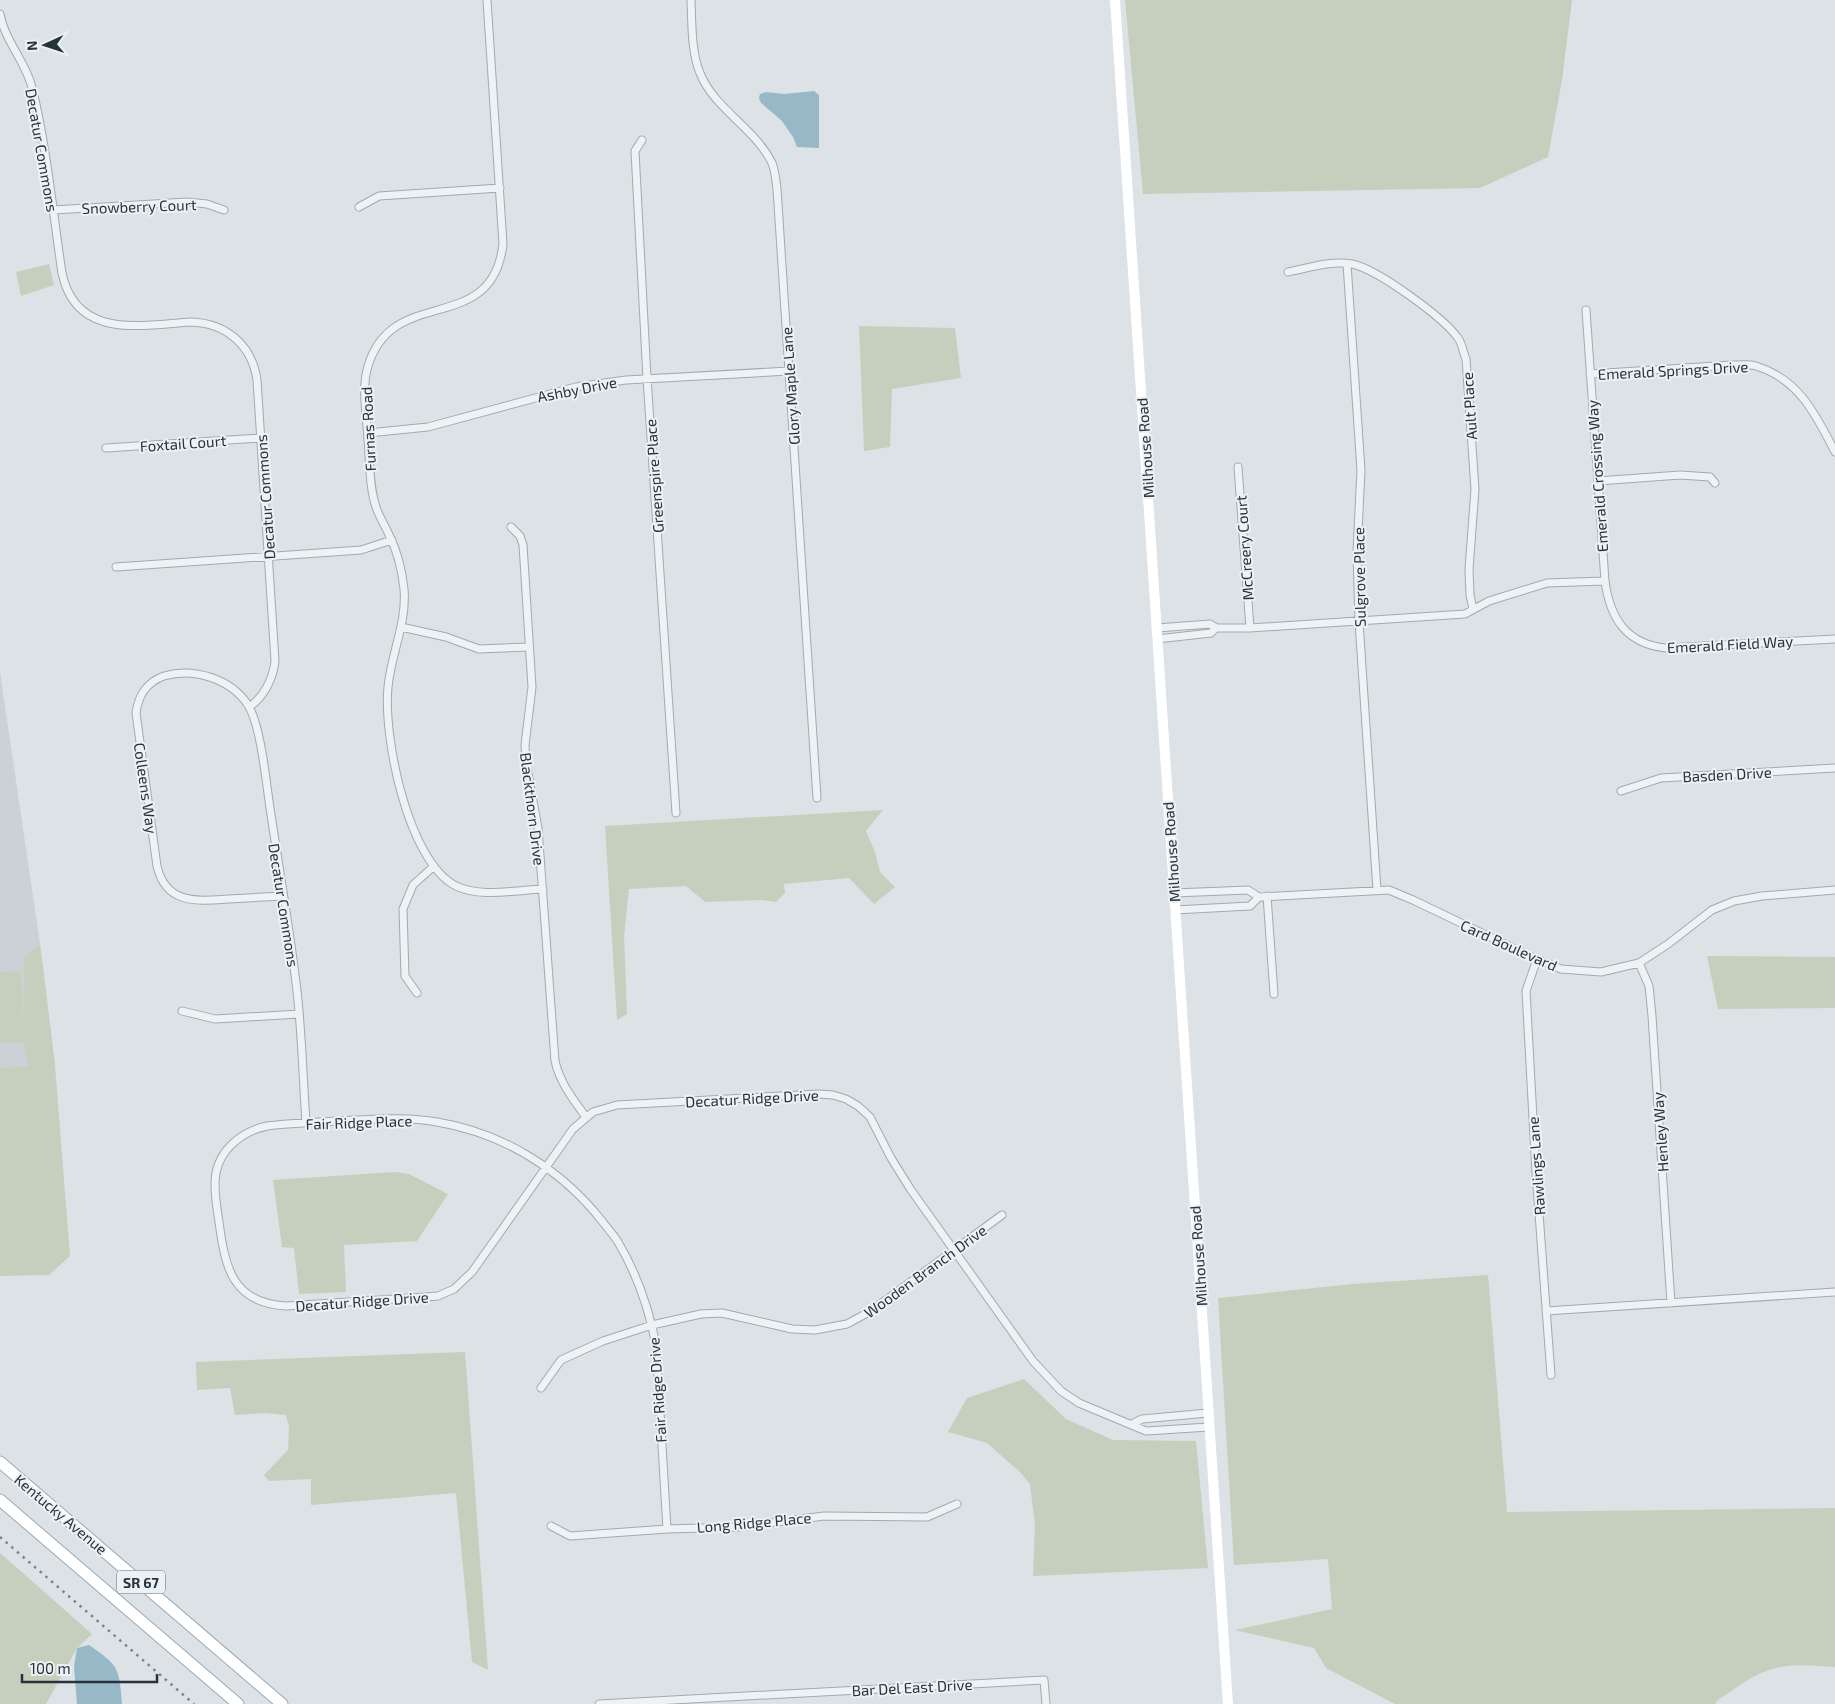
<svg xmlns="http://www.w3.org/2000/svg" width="1835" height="1704" font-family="'Exo 2',sans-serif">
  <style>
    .built { fill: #cad2d7 }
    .green { fill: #c6cfbd }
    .water { fill: #97b8c6 }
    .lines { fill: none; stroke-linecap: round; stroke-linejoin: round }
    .street-casing { stroke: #a2aaaf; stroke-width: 9 }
    .primary-casing { stroke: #9ba9b1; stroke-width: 13 }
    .street { stroke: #eef2f4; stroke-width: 7 }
    .secondary { stroke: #fff; stroke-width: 10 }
    .primary { stroke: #fff; stroke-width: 11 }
    .rail { stroke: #76858f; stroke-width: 2.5; stroke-dasharray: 2.5 5; stroke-linecap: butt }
    .labels { text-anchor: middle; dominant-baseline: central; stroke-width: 4; stroke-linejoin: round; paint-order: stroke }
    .shield { fill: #ebf1f4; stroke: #616c72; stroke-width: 1 }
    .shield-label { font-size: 14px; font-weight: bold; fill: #26333b }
    .street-label { font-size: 15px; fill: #26333b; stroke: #ebf1f4 }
  </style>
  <rect width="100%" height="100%" fill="#dce2e6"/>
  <path class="built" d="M0 672 40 944 55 1065 0 1068Z"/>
  <path class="green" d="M1125 0H1572L1562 80 1548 157 1480 188 1143 194Z
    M49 264 54 285 21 296 16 272Z
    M859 326 955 328 961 378 892 389 890 447 864 451Z
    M883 810 866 831 875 852 880 872 895 887 874 904 849 878 784 884 785 893 776 902 762 900 705 902 686 886 629 889 624 936 627 1014 617 1020 605 826Z
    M40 944 55 1065 70 1256 49 1275 0 1276V1068L29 1066 23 1043H0V972L21 971 23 1025 24 958Z
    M1707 956 1835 957V1008L1718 1009Z
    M395 1172 409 1174 448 1194 417 1241 344 1245 346 1292 299 1294 294 1248 282 1247 273 1180Z
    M1488 1275 1507 1512 1835 1508V1667C1816 1666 1794 1663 1776 1668 1754 1673 1736 1688 1718 1700L1715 1704H1395L1326 1668 1314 1648 1235 1630 1332 1609 1328 1559 1234 1565 1218 1298 1353 1284Z
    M465 1352 488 1670 472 1662 456 1493 311 1505V1479L269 1481 264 1475 288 1450 289 1427 286 1415 265 1413 235 1415 230 1388 197 1390 196 1362Z
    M1024 1379 1066 1419 1113 1440 1196 1441 1208 1568 1033 1576 1035 1525 1030 1484 1019 1471 987 1443 948 1432 967 1398Z
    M0 1553 92 1634 77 1648 46 1704H0Z"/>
  <path class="water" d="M814 91 819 95V148L797 147 793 137 782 121 761 103 759 98 760 94 766 92 784 94Z
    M89 1645C119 1666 119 1667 122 1704H77L74 1666 77 1648Z"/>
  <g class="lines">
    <defs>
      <path id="street" d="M487 0 503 244C492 338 393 283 368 366 361 388 367 417 368 440 370 462 369 486 376 507 379 517 386 527 390 537 398 553 402 571 404 589 407 623 391 654 388 687 383 737 408 862 456 886 481 898 515 890 543 889
        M691 0C692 22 691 52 700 73 714 109 755 128 772 163 775 170 776 181 777 189L817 798
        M0 14C5 42 27 63 33 91 47 150 53 213 62 273 76 340 141 325 191 322 226 323 252 345 257 380L275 661C273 679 264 697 249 707
        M642 140 635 151 647 378 676 813
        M359 207 379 196 500 188
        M53 210 187 202 207 204 224 210
        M1347 264 1361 470 1357 552 1359 622 1377 890
        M1288 272C1309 268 1331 260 1352 264 1377 269 1443 317 1458 338 1462 343 1463 352 1466 359L1475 489 1469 569 1470 595 1473 609
        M1586 310 1605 581C1610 618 1626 644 1666 648L1835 639
        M1590 374 1732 365C1740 365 1749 364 1756 366 1799 379 1816 415 1835 452
        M368 433 428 427 576 387 626 380 789 371
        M106 448 261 438
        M1238 467 1250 628
        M1598 481 1680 475 1710 477 1715 483
        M511 527 520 536 523 545 532 687 525 745 526 763 538 828 555 1061C560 1083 573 1099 586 1117
        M116 567 361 550 392 540
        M401 627 446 637 479 649 529 647
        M1157 628 1210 624 1216 628 1211 633 1157 639
        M1216 628H1250L1465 614 1489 601 1547 583 1605 581
        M1621 791 1661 778 1835 768
        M1174 893 1248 890 1259 897 1389 890 1413 900 1532 957 1561 969 1601 972 1639 963 1668 944 1712 910 1734 901 1762 896 1835 890
        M283 896C265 897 247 898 229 899 197 901 166 905 157 866L136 713C138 696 147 682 164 676 194 667 231 679 248 705 261 726 266 782 270 808 279 869 290 930 297 991 302 1035 303 1079 306 1123
        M1267 896 1274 994
        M1175 910 1250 906 1259 897
        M1537 959 1526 991 1536 1173 1551 1375
        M1639 963 1649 986 1652 1016 1671 1303
        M417 993 405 976 403 909 413 885 434 866
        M182 1011 215 1019 299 1014
        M1546 1311 1835 1292
        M541 1388 561 1360 603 1341 652 1325 701 1314 722 1313 792 1329 815 1330 847 1324 871 1311 1002 1215
        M1132 1424 1142 1419 1208 1413
        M551 1526 570 1536 667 1529 738 1527 824 1516 927 1517 957 1504
        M667 1529 656 1345C649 1309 637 1274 618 1242 614 1235 607 1228 602 1221 561 1169 503 1133 437 1122 403 1116 369 1120 335 1121 312 1123 289 1123 267 1126 239 1132 215 1153 215 1184 215 1197 217 1210 219 1222 225 1267 232 1303 286 1306L426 1297 438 1296 454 1289 472 1272 573 1129 593 1112 617 1105 819 1094 833 1095 846 1099 858 1106 870 1117 891 1158 911 1190 1033 1361 1061 1391 1079 1403 1146 1431 1209 1427
        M599 1704 1044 1680 1046 1704"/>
      <path id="primary" d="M0 1462 282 1704
        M0 1500 238 1704"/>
    </defs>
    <use href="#street" class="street-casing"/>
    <use href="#primary" class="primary-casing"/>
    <use href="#street" class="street"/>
    <path class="secondary" d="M1115 0 1228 1704"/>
    <use href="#primary" class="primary"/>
    <path class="rail" d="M0 1537 194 1704"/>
  </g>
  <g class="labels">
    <rect class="shield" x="117" y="1570.5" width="48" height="23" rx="4"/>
    <g class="shield-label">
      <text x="141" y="1582">SR 67</text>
    </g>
    <g class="street-label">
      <text transform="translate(42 150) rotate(80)">Decatur Commons</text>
      <text transform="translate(139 206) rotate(-2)">Snowberry Court</text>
      <text transform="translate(1673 370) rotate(-3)">Emerald Springs Drive</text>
      <text transform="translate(790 386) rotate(-94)">Glory Maple Lane</text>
      <text transform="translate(577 389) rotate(-11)">Ashby Drive</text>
      <text transform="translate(1469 406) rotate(-94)">Ault Place</text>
      <text transform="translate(368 429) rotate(-93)">Furnas Road</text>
      <text transform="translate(183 443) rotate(-4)">Foxtail Court</text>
      <text transform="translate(1145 448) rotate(-94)">Milhouse Road</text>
      <text transform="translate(654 476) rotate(-94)">Greenspire Place</text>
      <text transform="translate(1597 476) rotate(-94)">Emerald Crossing Way</text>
      <text transform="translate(265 497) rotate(-94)">Decatur Commons</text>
      <text transform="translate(1244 548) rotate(-94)">McCreery Court</text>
      <text transform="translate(1359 577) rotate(-91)">Sulgrove Place</text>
      <text transform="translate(1730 644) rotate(-3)">Emerald Field Way</text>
      <text transform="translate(1727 774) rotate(-3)">Basden Drive</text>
      <text transform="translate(146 788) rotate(82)">Colleens Way</text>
      <text transform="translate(533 809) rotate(83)">Blackthorn Drive</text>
      <text transform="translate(1171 852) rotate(-94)">Milhouse Road</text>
      <text transform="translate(284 905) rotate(81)">Decatur Commons</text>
      <text transform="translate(1509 945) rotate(24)">Card Boulevard</text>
      <text transform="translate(752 1098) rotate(-3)">Decatur Ridge Drive</text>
      <text transform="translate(359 1122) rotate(-2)">Fair Ridge Place</text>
      <text transform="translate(1660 1132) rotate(-94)">Henley Way</text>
      <text transform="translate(1536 1166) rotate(-94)">Rawlings Lane</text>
      <text transform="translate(1198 1256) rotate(-94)">Milhouse Road</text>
      <text transform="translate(925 1271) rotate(-36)">Wooden Branch Drive</text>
      <text transform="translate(362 1301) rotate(-4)">Decatur Ridge Drive</text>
      <text transform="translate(657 1390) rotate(-94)">Fair Ridge Drive</text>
      <text transform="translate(61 1514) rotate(40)">Kentucky Avenue</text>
      <text transform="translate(754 1522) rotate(-5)">Long Ridge Place</text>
      <text transform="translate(912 1687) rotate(-3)">Bar Del East Drive</text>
    </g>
  </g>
  <g transform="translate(45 45) rotate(267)" stroke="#ebf1f4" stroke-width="4" paint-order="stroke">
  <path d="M0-4L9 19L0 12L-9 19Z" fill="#26333b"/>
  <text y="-8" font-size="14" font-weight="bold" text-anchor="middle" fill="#26333b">N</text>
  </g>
  <path d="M22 1674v8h135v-8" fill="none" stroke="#26333b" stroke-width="2.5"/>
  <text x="30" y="1674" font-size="15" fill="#26333b" stroke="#ebf1f4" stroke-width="4" paint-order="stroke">100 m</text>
</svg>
